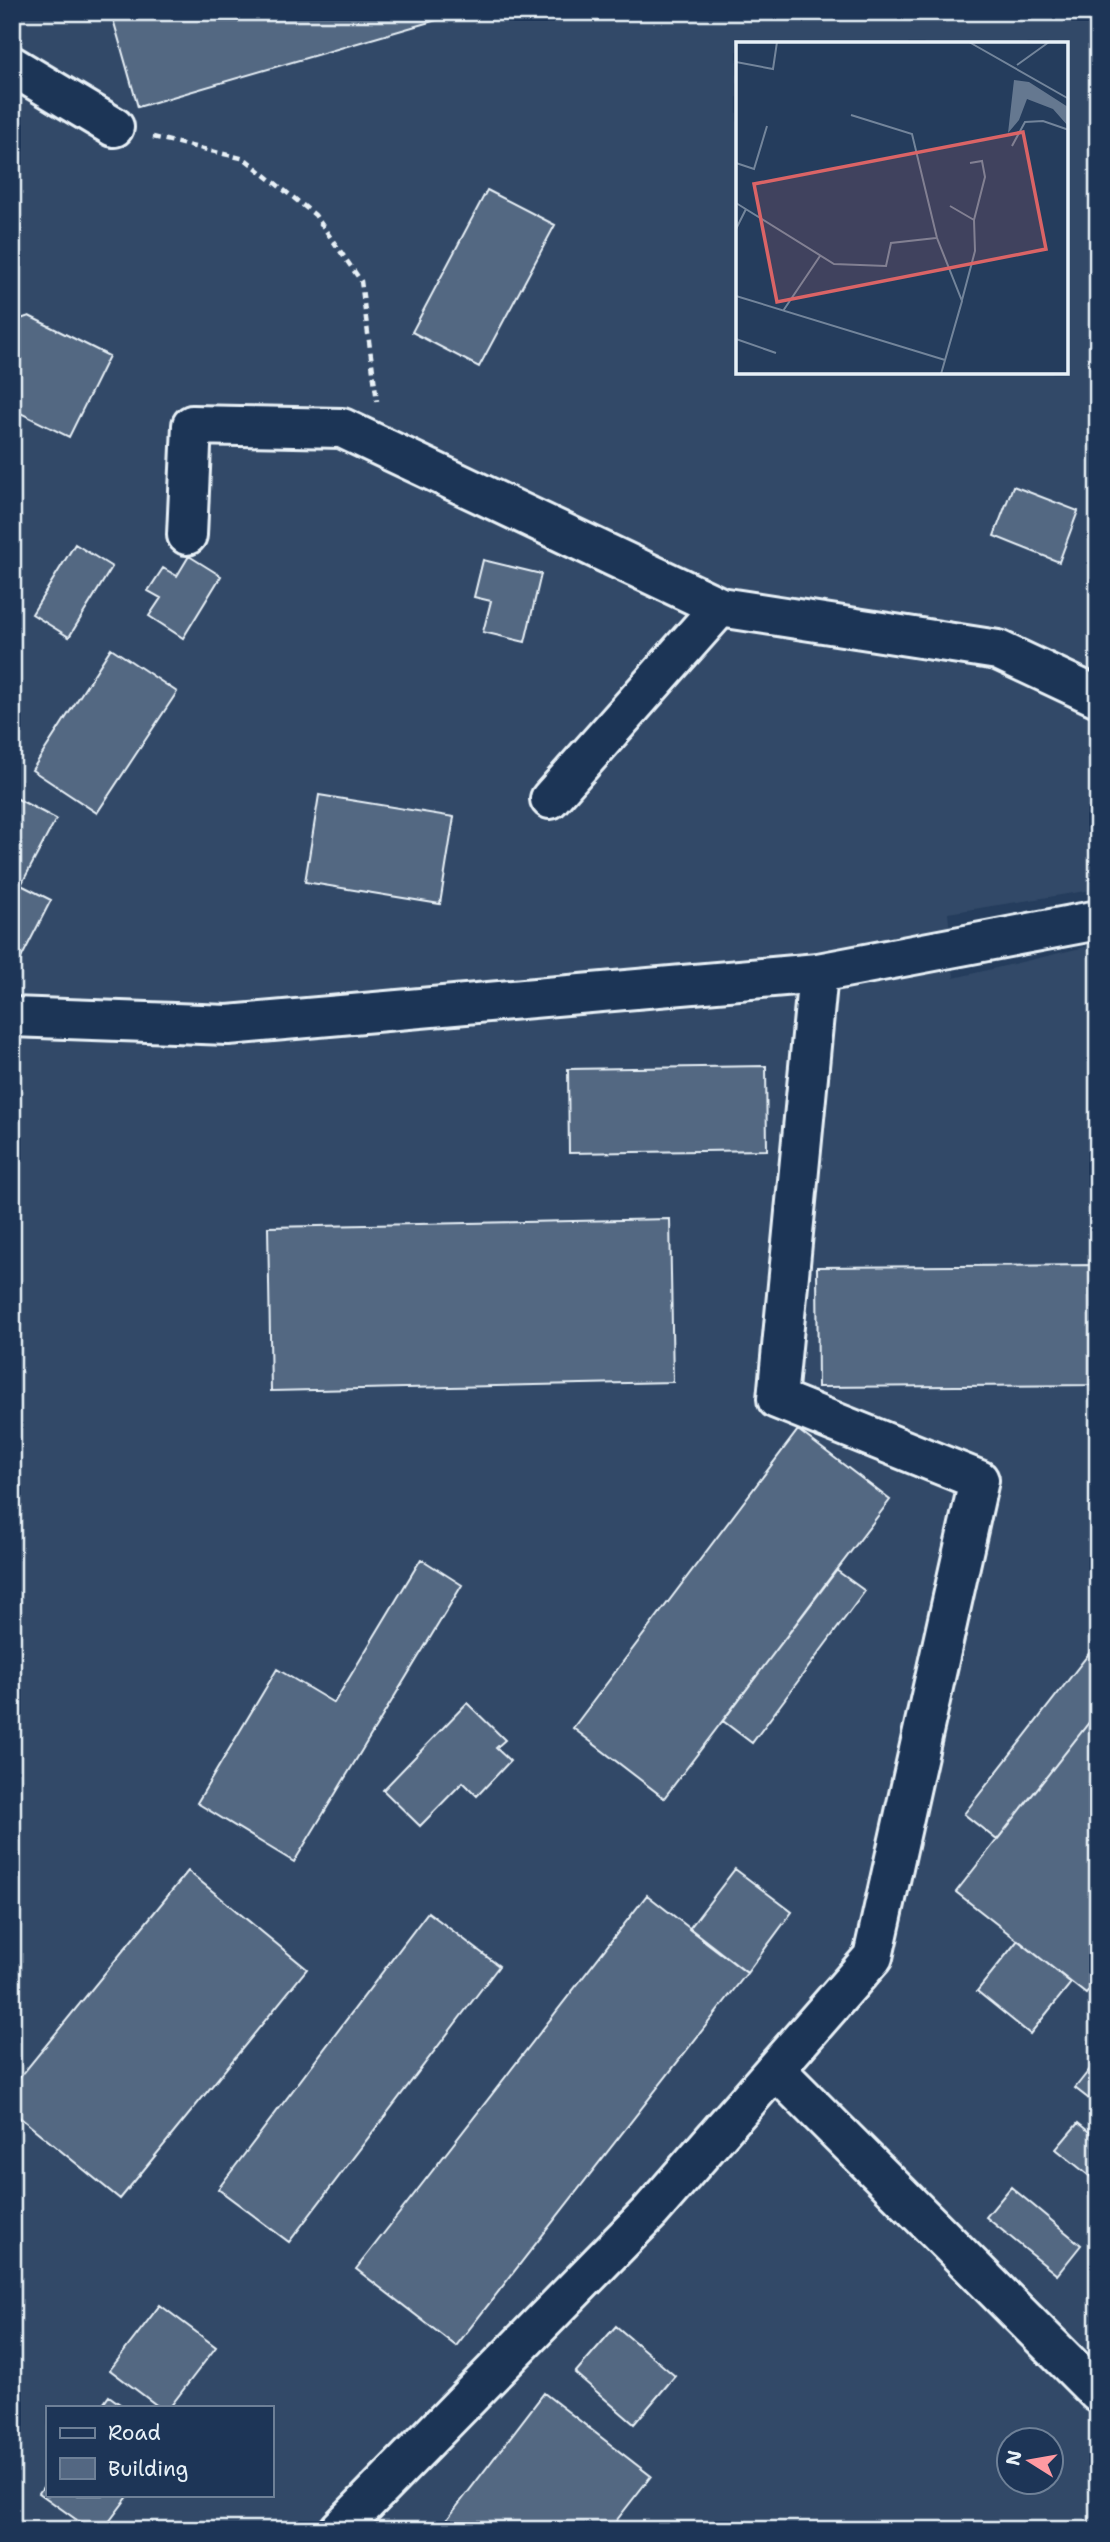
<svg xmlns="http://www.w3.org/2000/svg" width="1110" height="2542" font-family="'Shantell Sans',sans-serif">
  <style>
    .built { fill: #334a68; fill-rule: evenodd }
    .building { fill: #536782; stroke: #e8f1f8; stroke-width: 2 }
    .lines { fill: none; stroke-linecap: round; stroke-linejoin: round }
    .minor-casing { stroke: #e8f1f8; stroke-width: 44 }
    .path { stroke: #e8f1f8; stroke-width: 4.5; stroke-dasharray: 7 5; stroke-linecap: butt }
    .minor { stroke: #1d3557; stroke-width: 38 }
    .inset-road { fill: none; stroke: #73859b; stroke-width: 2 }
    .view { fill: #db6466; fill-opacity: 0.15; stroke: #db6466; stroke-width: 3.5 }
    .inset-edge { fill: none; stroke: #e8f1f8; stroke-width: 3.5 }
  </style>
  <rect width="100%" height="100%" fill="#253d5d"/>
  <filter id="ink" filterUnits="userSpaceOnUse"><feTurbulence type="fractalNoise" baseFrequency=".0143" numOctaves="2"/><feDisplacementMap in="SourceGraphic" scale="14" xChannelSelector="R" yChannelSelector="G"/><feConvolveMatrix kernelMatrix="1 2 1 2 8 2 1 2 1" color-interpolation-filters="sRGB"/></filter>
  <g filter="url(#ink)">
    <path class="built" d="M12 12H1098V889L948 913 954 978 1098 944V2530H12ZM737 44H1066V373H737ZM47 2407H271V2495H47ZM1009 2440H1050V2482H1009Z"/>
    <path class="building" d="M111 12H464L138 107Z
      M487 190 555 225 479 367 412 332Z
      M29 316 109 356 69 437 12 409V322Z
      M1013 486 1078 511 1059 562 994 536Z
      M75 544 112 567 69 637 32 614Z
      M189 556 221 576 183 638 149 616 161 598 148 591 163 568 177 576Z
      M483 560 541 574 525 642 483 632 491 601 474 597Z
      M111 648 177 692 97 813 32 770Z
      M319 795 454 817 440 904 305 882Z
      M12 796 56 819 21 885 51 900 12 976Z
      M766 1066 767 1150 569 1153 568 1069Z
      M670 1219 673 1382 271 1391 268 1227Z
      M1098 1265V1385L818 1387 817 1267Z
      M798 1430 890 1500 664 1798 573 1728Z
      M421 1559 462 1585 294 1862 197 1803 277 1669 334 1703Z
      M836 1570 865 1591 752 1743 723 1721Z
      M1098 1642V1711L997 1840 964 1814Z
      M467 1703 505 1740 496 1748 510 1761 477 1796 463 1782 420 1826 383 1790Z
      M1098 1711V1979L1086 1994 956 1892Z
      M735 1869 792 1912 747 1973 689 1929Z
      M188 1871 307 1969 120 2199 12 2111V2087Z
      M647 1895 747 1973 456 2346 356 2269Z
      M428 1912 499 1966 289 2242 218 2189Z
      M1018 1940 1071 1983 1030 2034 977 1991Z
      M1098 2059V2106L1075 2088Z
      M1078 2123 1098 2139V2183L1056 2149Z
      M1011 2187 1081 2245 1057 2275 986 2217Z
      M160 2305 216 2347 170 2407H159L110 2370Z
      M616 2326 675 2376 634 2424 575 2373Z
      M544 2393 651 2476 609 2530H439Z
      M109 2396 124 2407H101Z
      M47 2481V2495H129L103 2530H91L39 2493Z"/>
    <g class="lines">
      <defs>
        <path id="minor" d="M12 66 114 127
          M187 535 192 425 342 428 720 607
          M550 799 720 607 998 650 1098 697
          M12 1017 228 1025 818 973 1098 920
          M775 2069 1098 2393
          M339 2530 651 2211 873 1957 979 1480 777 1399 818 973"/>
      </defs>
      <use href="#minor" class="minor-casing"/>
      <path class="path" d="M153 137 245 159 315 215 361 281 377 401"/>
      <use href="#minor" class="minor"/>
    </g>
  </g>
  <g transform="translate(736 42)">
    <rect width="332" height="332" fill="#253d5d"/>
    <path d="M278 38 293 40 332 65V84L317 67 291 57 283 78 272 91Z" fill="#657890"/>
    <path class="inset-road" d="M233 0 333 57M0 20 37 27 41 0M281 23 313 0M115 73 176 92 201 196 226 259 205 332M276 104 289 80 307 79 333 88M0 121 18 127 31 84M234 121 246 119 249 135 238 178M0 161 98 222 150 224 155 201 200 196M214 164 238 178 239 209 226 258M0 187 10 167M0 254 209 318M47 269 84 214M0 297 40 311"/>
    <path class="view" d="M287 90 310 207 41 260 18 142Z"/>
    <rect width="332" height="332" class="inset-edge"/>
  </g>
  <rect width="1110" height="2542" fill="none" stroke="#1d3557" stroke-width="42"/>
  <rect x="21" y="21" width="1068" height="2500" fill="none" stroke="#e8f1f8" stroke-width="2.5" filter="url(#ink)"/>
  <rect x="46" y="2406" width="228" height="91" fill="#1d3557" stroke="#6e8097" stroke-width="2"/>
  <rect x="60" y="2428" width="35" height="10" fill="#1d3557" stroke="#6e8097" stroke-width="2"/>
  <text x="108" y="2440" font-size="21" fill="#e8f1f8">Road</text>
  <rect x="60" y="2458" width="35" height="21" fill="#536782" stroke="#6e8097" stroke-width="2"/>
  <text x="108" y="2476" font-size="21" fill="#e8f1f8">Building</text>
  <g transform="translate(1030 2461) rotate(281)"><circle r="33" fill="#1d3557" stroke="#6e8097" stroke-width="2"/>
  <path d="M0-5L12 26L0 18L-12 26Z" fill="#ff9aa2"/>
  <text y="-10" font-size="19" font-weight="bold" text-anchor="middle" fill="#e8f1f8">N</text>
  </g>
</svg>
